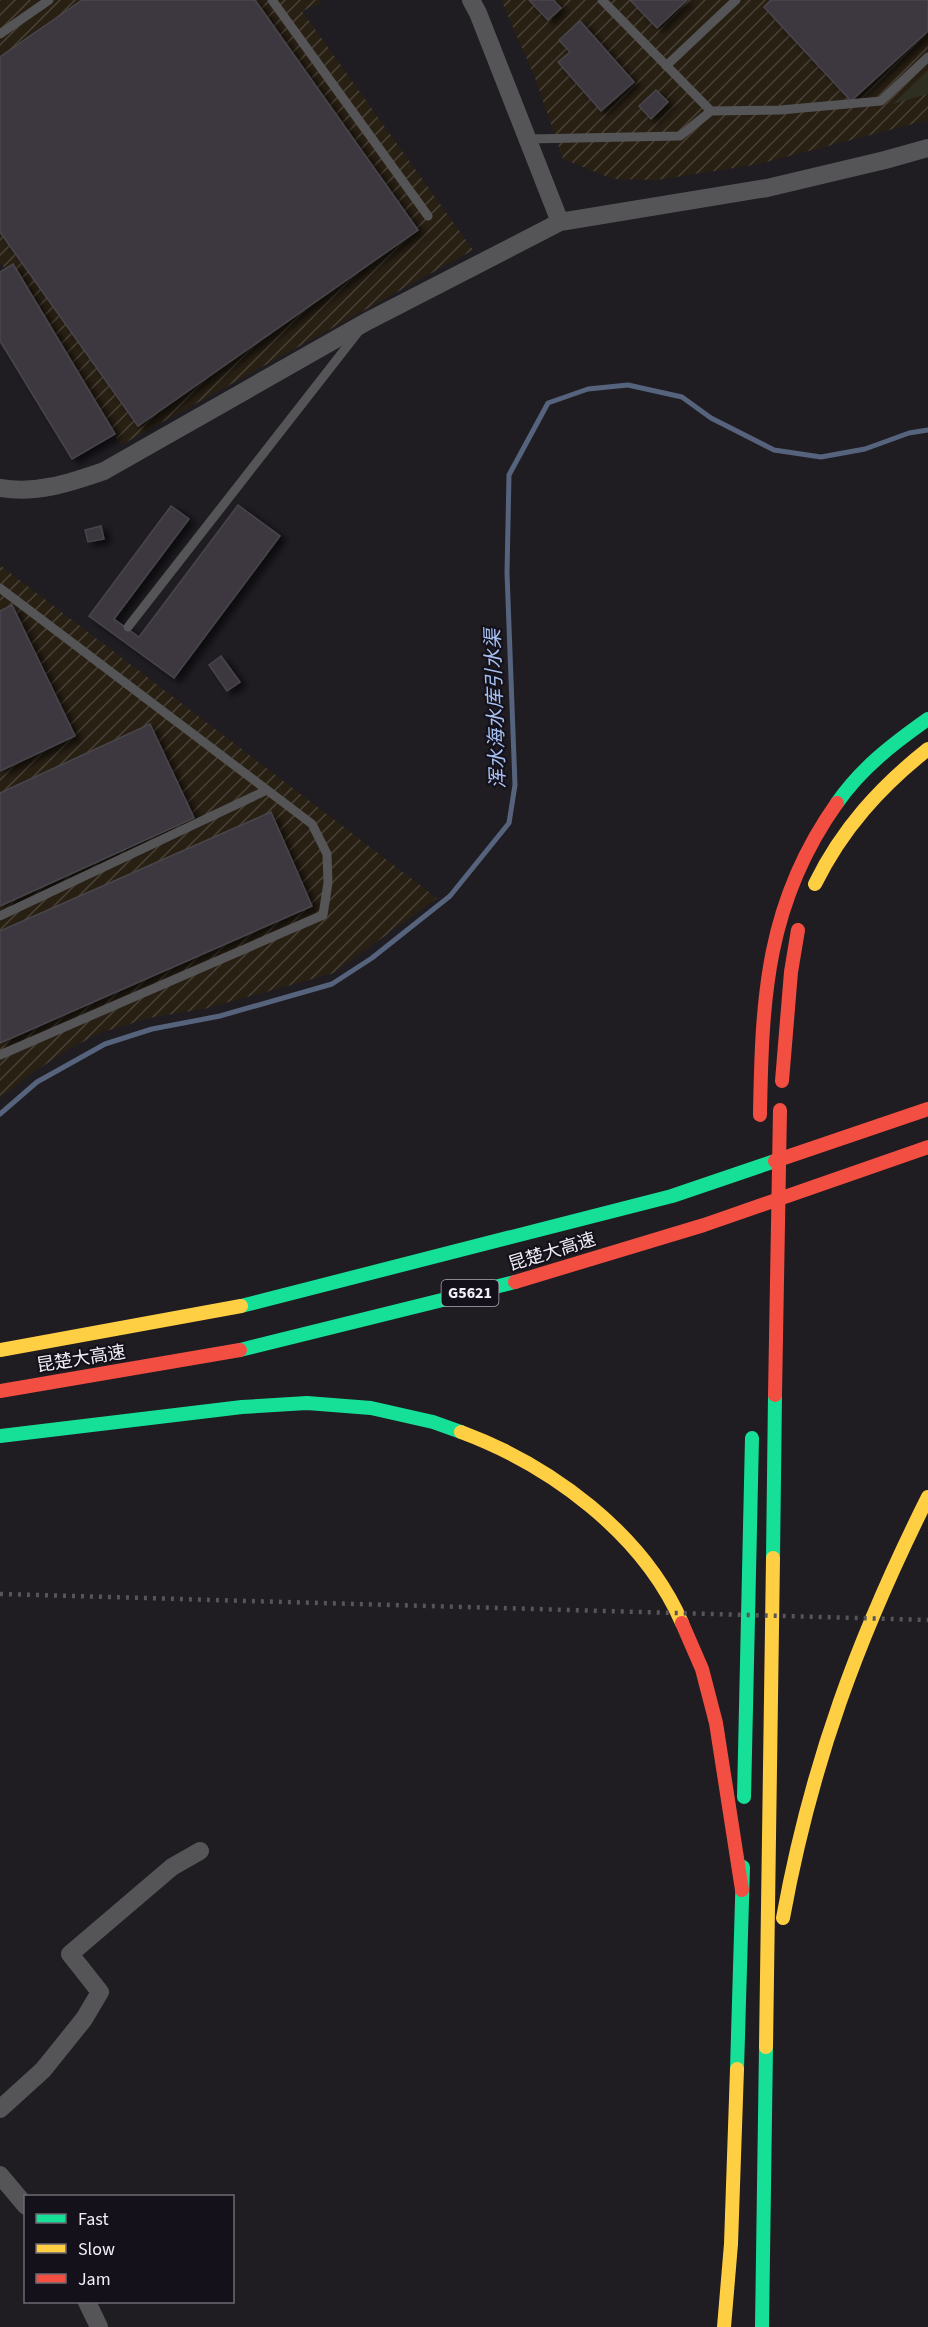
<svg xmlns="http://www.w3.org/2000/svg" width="928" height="2327" font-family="'Source Sans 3','Noto Sans SC',sans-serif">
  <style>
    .industrial { fill: url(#industrial-furrows) }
    .green { fill: #2e2f20 }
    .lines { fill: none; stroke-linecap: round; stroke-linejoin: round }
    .stream { stroke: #56637c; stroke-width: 5 }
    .building { fill: #3c3941; stroke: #48454b; stroke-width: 1.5; filter: url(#shadow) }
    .lane { stroke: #555557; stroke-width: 9 }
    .street { stroke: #555557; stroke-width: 18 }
    .fast { stroke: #16e098; stroke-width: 14 }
    .slow { stroke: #ffcf43; stroke-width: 14 }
    .jam { stroke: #f24e42; stroke-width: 14 }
    .rail { stroke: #565559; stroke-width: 4.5; stroke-dasharray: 3 6; stroke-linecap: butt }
    .jam-bridge { stroke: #f24e42; stroke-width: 14 }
    .labels { text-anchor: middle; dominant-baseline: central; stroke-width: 4.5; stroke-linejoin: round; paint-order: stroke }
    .shield { fill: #15111b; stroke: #b0acb5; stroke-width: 1.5 }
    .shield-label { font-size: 16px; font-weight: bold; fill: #f2eff7 }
    .street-label { font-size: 18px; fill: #f2eff7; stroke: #15111b }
    .water-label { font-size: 20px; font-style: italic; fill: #a6c1f2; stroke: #15111b }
  </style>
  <defs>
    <pattern id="industrial-furrows" width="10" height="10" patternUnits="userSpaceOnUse" patternTransform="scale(1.5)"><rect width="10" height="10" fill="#292014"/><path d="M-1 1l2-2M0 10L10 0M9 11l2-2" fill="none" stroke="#484137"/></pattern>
    <filter id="shadow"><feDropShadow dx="6" dy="4" stdDeviation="3" flood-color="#0009"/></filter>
  </defs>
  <rect width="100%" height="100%" fill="#1f1c22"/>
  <path class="industrial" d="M0 0H320L322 3 302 11 473 250 121 445 9 272 0 263Z
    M501 0H928V120L759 164 657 180 613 179 563 159 534 75Z
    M0 565 437 898 334 973 204 1009 149 1018 100 1033 69 1049 28 1076 0 1099Z"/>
  <path class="green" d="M928 70V94L893 104Z"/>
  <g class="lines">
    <path class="stream" d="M0 1114 37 1082 105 1044 152 1029 220 1016 332 984 372 958 450 896 509 823 515 785 507 573 509 475 548 403 588 389 628 385 682 397 711 418 774 450 821 457 865 449 909 433 928 430"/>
  </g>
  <path class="building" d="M82 0H255L418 230 138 426 0 232V57Z
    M529 0H553L561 8 548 20Z
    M630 0H687L657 28Z
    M771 0H928V31L851 101 764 7Z
    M580 21 634 82 601 111 558 62 570 52 559 40Z
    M656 90 668 102 651 119 639 106Z
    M13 264 115 434 72 459 0 341V272Z
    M238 505 280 536 174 678 89 616 171 506 189 519 114 619 139 637Z
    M101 526 104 539 88 542 85 530Z
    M12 605 75 736 0 771V611Z
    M221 656 240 682 227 691 209 665Z
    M150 724 194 818 0 906V793Z
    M271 812 312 906 0 1043V931Z"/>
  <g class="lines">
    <path class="lane" d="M272 0 428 216
      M0 34 49 0
      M666 66 736 0
      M711 111 780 110 881 101 928 57
      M528 139 680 136 711 111 602 0
      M0 588 312 824 327 854 328 883 323 915 0 1055
      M128 627 359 331
      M0 916 267 790"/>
    <path class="street" d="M471 0 478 13 560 222
      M0 488C38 494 69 483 104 471L366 322 560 222 767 188 885 160 928 148
      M0 2109 43 2070 84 2019 100 1992 70 1954 172 1867 200 1851
      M0 2175 26 2206
      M87 2302 99 2327"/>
    <path class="fast" d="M837 803C861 768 894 743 928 719
      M241 1306 672 1196 775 1161
      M240 1350 515 1282
      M0 1436 242 1407 307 1403 371 1408 433 1422 461 1432
      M773 1558 775 1395
      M744 1797 752 1438
      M737 2069 743 1867
      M762 2327 766 2047"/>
    <path class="slow" d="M815 884C842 829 880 787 928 749
      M0 1350 241 1306
      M461 1432C550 1465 643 1533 682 1623
      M783 1918C811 1764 858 1637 928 1497
      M766 2047 773 1558
      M724 2327 731 2244 737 2069"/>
    <path class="jam" d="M782 1081 791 972 798 930
      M760 1115C762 997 766 903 837 803
      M775 1161 928 1109
      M515 1282 704 1225 928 1147
      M0 1391 240 1350
      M682 1623 702 1669 716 1723 742 1890"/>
    <path class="rail" d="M0 1594 928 1620"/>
    <path class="jam-bridge" d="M775 1395 780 1110"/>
  </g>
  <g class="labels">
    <rect class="shield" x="441.5" y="1280" width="57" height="26" rx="4.5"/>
    <g class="shield-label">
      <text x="470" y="1293">G5621</text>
    </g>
    <g class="street-label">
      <text transform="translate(552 1252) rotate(-17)">昆楚大高速</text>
      <text transform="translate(81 1359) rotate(-9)">昆楚大高速</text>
    </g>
    <g class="water-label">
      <text transform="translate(496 709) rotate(-92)">浑水海水库引水渠</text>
    </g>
  </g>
  <rect x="24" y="2195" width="210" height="108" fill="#15111b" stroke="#6d6a73" stroke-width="1.5"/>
  <rect x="36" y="2214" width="30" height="9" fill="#16e098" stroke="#6d6a73" stroke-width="1.5"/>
  <text x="78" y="2225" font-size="18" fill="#f2eff7">Fast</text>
  <rect x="36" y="2244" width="30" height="9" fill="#ffcf43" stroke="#6d6a73" stroke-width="1.5"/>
  <text x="78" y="2255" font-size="18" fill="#f2eff7">Slow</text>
  <rect x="36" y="2274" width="30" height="9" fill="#f24e42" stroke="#6d6a73" stroke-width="1.5"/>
  <text x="78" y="2285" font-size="18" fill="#f2eff7">Jam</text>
</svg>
